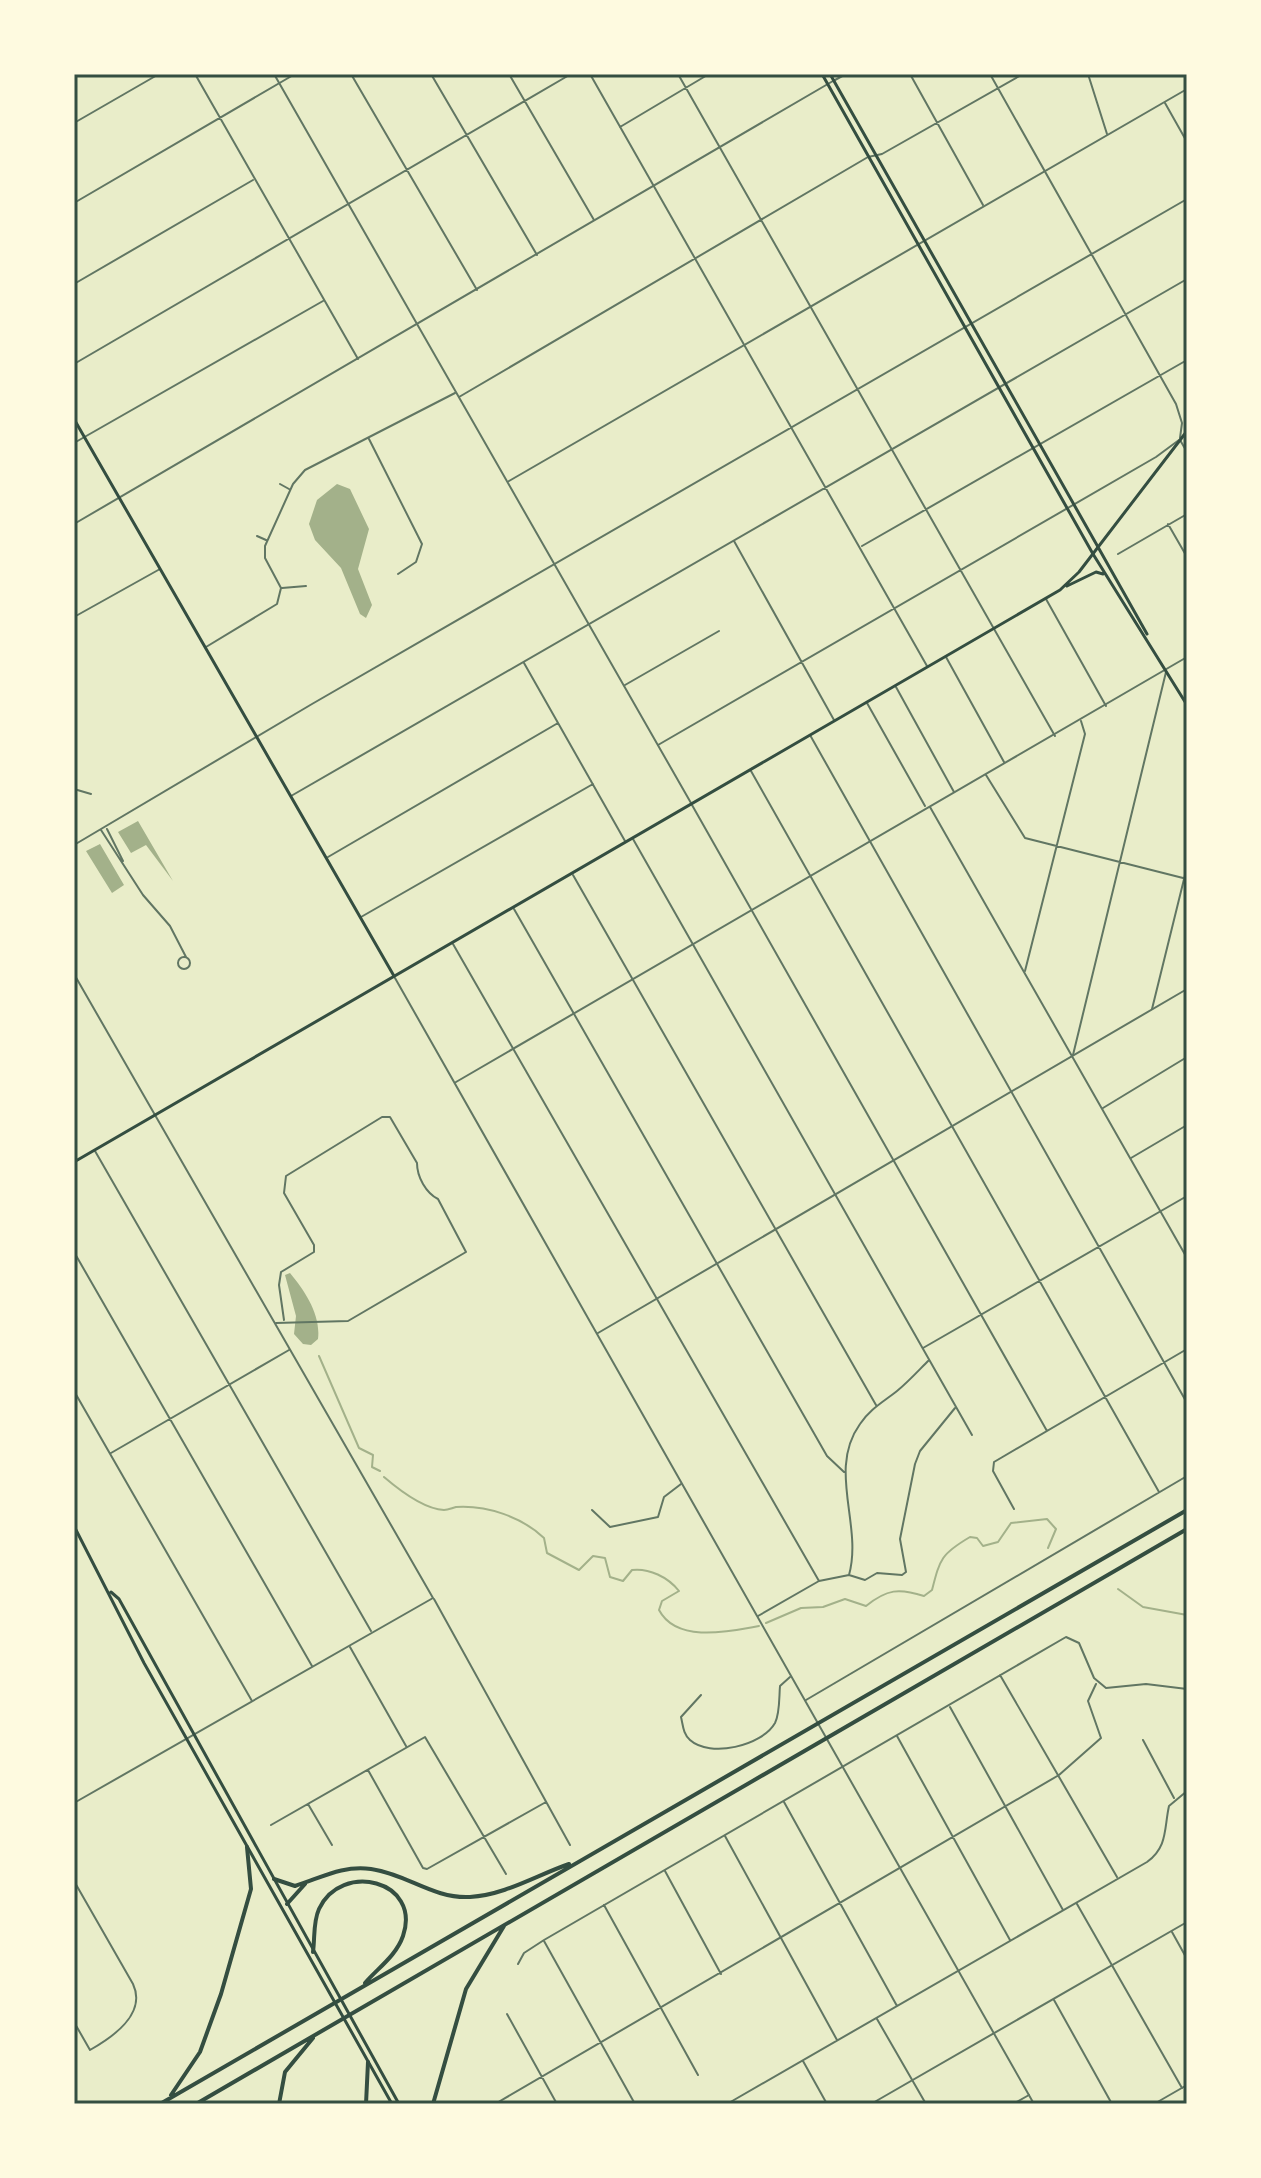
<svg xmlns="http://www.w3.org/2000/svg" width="1261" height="2178" font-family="'Open Sans',sans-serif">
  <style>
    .water { fill: #a3b18a }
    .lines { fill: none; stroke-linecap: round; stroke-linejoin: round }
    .stream { stroke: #a3b18a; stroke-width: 2 }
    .minor { stroke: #617663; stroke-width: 2 }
    .tertiary { stroke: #617663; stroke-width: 2 }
    .secondary { stroke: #344e41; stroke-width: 3 }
    .primary { stroke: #344e41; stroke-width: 3 }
    .motorway { stroke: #344e41; stroke-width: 4 }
    .neatline { fill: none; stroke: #344e41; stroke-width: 3 }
  </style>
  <rect width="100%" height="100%" fill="#e9edc9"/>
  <path class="water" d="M337 484 350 489 369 529 358 569 372 605 366 618 360 614 341 568 315 540 309 524 317 500Z
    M138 821 173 881 146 845 131 853 118 832Z
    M100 844 124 885 112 893 86 851Z
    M290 1273C305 1291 321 1315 318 1339L311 1345 303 1344 294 1334 296 1316 285 1275Z"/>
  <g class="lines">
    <path class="stream" d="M319 1356 359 1448 373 1455 372 1467 380 1471
      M384 1477C398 1489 424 1509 444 1510 448 1510 452 1508 456 1507 487 1505 522 1517 544 1538L547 1553 579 1570 593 1556 605 1558 610 1577 623 1581 632 1570C649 1568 668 1577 679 1591L662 1601 659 1610C677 1644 731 1631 759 1626
      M1118 1589 1143 1607 1187 1615
      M766 1623 801 1608 823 1607 845 1599 866 1606C887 1589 899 1588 924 1596L932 1590C940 1559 941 1554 970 1537L977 1538 983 1546 998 1542 1011 1523 1047 1519 1056 1529 1048 1548"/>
    <path class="minor" d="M195 74 358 359
      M351 74 477 290
      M431 74 537 255
      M509 74 594 220
      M590 74 927 666
      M678 74 1055 736
      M910 74 983 205
      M990 74 1176 404 1182 423 1180 438
      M1088 74 1107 134
      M835 80 846 74
      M1165 103 1187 142
      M74 123 159 74
      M620 127 709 74
      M74 203 295 74
      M74 284 253 180
      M74 364 571 74
      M459 397 868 157 882 154 1023 74
      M369 439 422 544 416 562 398 574
      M1180 440 1187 452
      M74 443 323 301
      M280 484 289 489
      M1168 524 1187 557
      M257 536 266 540
      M734 541 834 720
      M862 546 1187 360
      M1118 554 1187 514
      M282 588 306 586
      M1046 599 1106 706
      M74 617 160 569
      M206 647 277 604 281 588 265 558V546L293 484 305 470 455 393
      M946 657 1004 762
      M524 663 625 841
      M625 685 719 631
      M896 687 954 792
      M810 735 1187 1403
      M658 745 1156 457 1179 440
      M751 771 1159 1492
      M986 775 1025 838 1187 879
      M74 789 91 794
      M291 796 1187 279
      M692 805 1047 1431
      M107 829 123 861
      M101 830 143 895 170 926 186 957
      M633 839 972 1435
      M74 845 312 704 1187 199
      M328 857 558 723
      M573 875 876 1405
      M514 909 827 1456 844 1472
      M361 917 593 784
      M453 944 819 1581
      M178 963a6 6 0 1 1 12 0a6 6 0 1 1-12 0Z
      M1025 971 1085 734 1081 721
      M74 974 155 1115
      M1152 1009 1187 867
      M1073 1055 1166 672
      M1103 1108 1187 1057
      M95 1151 371 1631
      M1131 1158 1187 1125
      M74 1252 312 1666
      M276 1323 348 1321 466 1252 438 1199C426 1193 417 1177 417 1163L390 1117H382L286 1176 284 1193 314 1245V1252L281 1272 279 1285 284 1320
      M923 1348 1187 1196
      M74 1391 252 1701
      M111 1453 289 1350
      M1014 1509 993 1471 994 1462 1187 1349
      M592 1510 610 1527 658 1517 664 1497 681 1484
      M849 1575 865 1580 877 1573 902 1575 906 1572 900 1539 915 1464 920 1451 955 1408
      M434 1599 570 1845
      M758 1616 819 1581 849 1575C863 1525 827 1470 860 1424 870 1409 883 1402 897 1391 908 1382 918 1371 928 1361
      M350 1647 406 1746
      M1000 1675 1117 1877
      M701 1695 681 1717C683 1725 683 1734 690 1740 710 1758 762 1746 775 1723 780 1713 779 1697 780 1686L790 1677
      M806 1700 1187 1476
      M950 1707 1063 1910
      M897 1736 1010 1940
      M1143 1740 1174 1798
      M368 1770 423 1868 427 1869 546 1802
      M784 1802 897 2006
      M308 1804 332 1845
      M271 1825 425 1737 506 1874
      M725 1836 837 2040
      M665 1871 721 1974
      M74 1881 133 1984C147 2014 113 2037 90 2050L74 2022
      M1077 1904 1182 2088
      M604 1905 698 2075
      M1172 1932 1187 1959
      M544 1941 635 2104
      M518 1964 524 1953 544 1940 1066 1637 1079 1643 1094 1678 1106 1688 1146 1684 1187 1689
      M1054 2000 1112 2104
      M507 2014 557 2104
      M877 2019 926 2104
      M803 2061 827 2104
      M495 2104 1059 1775 1101 1738 1088 1701 1096 1684
      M727 2104 1147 1862C1168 1847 1164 1828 1169 1806L1187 1791
      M1013 2104 1029 2095"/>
    <path class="tertiary" d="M274 74 691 803
      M509 481 1187 89
      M74 524 833 81
      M867 703 925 806
      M930 807 1187 1258
      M395 978 1034 2104
      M456 1082 1187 657
      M598 1333 1187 989
      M74 1803 433 1598 155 1115
      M871 2104 1187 1922
      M1154 2104 1187 2085"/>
    <path class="secondary" d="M822 74 1093 554
      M830 74 1098 547
      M74 419 394 976
      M74 1526 144 1663 392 2104
      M111 1592 119 1599 399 2104"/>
    <path class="primary" d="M1098 547 1147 634
      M1093 554 1187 705
      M1067 586 1096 572 1103 574
      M74 1162 1060 590 1079 572 1187 431"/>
    <path class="motorway" d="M274 1879 295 1886C321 1878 342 1865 371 1869 407 1874 433 1899 470 1897 505 1895 537 1875 569 1864
      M287 1904 305 1884
      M313 1952C315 1937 313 1922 319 1909 341 1861 422 1880 403 1936 396 1956 378 1968 365 1983
      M171 2095 200 2052 221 1994 251 1889 247 1847
      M160 2104 1187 1510
      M196 2104 1187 1529
      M279 2104 285 2072 313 2038
      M366 2104 368 2062
      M433 2104 466 1989 504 1926"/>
  </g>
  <rect width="1261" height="2178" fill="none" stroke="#fefae0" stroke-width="152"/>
  <rect x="76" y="76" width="1109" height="2026" class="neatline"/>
</svg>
